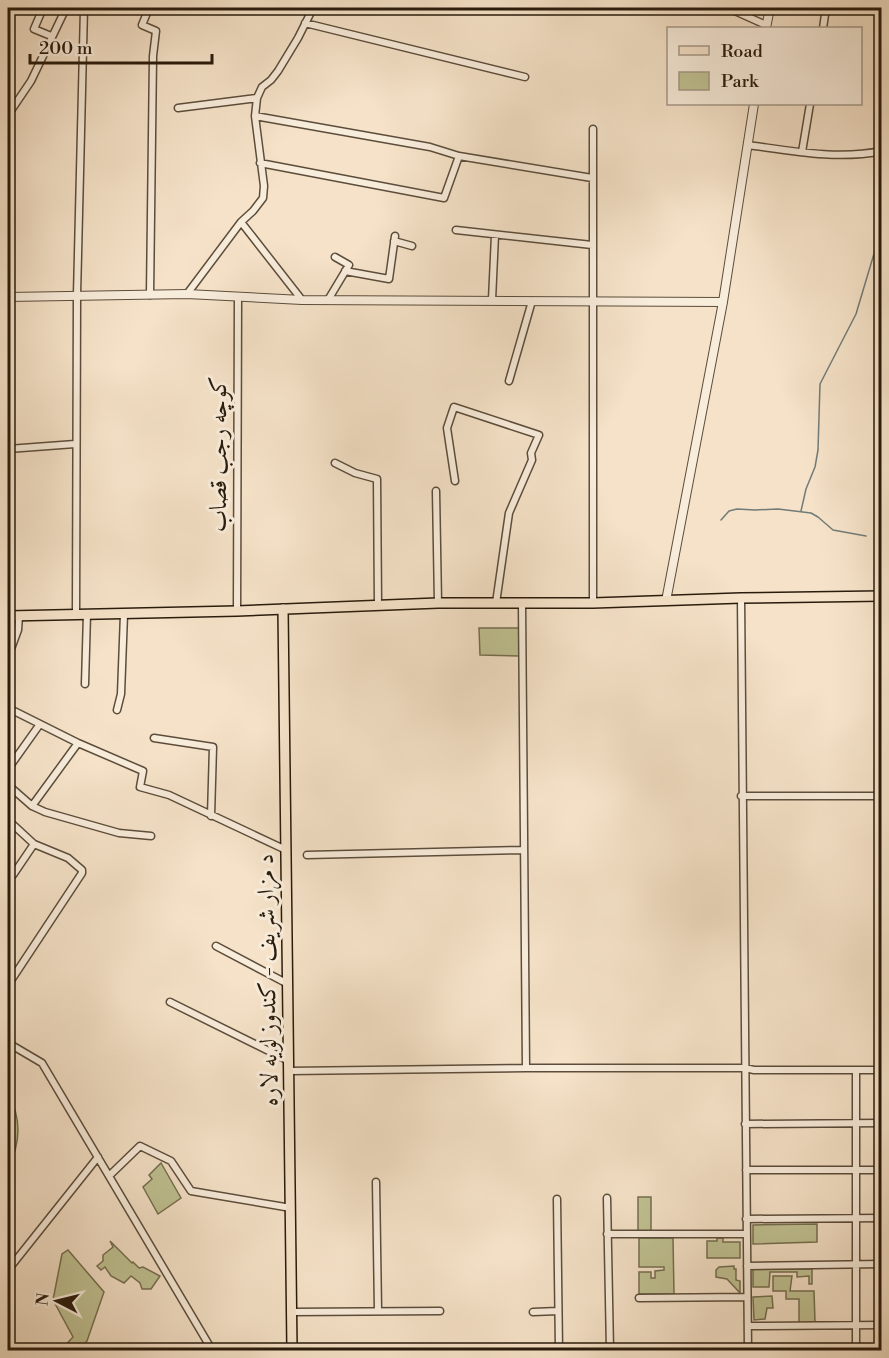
<svg xmlns="http://www.w3.org/2000/svg" width="889" height="1358" font-family="'Libre Bodoni',Amiri,serif">
  <style>
    .green { fill: #c0c293; stroke: #746e50; stroke-width: 1.5 }
    .lines { fill: none; stroke-linecap: round; stroke-linejoin: round }
    .stream { stroke: #717b78; stroke-width: 1.5 }
    .minor-casing { stroke: #5c4d3b; stroke-width: 9 }
    .tertiary-casing { stroke: #5c4d3b; stroke-width: 10 }
    .primary-casing { stroke: #291b0c; stroke-width: 12 }
    .trunk-casing { stroke: #291b0c; stroke-width: 12 }
    .minor { stroke: #f8ecdb; stroke-width: 6 }
    .tertiary { stroke: #f8ecdb; stroke-width: 8 }
    .primary { stroke: #f5e2c8; stroke-width: 9 }
    .trunk { stroke: #f5e2c8; stroke-width: 9 }
    .labels { text-anchor: middle; dominant-baseline: central; stroke-width: 6; stroke-linejoin: round; paint-order: stroke }
    .street-label { font-size: 24px; fill: #291b0c; stroke: #f8ecdb }
  </style>
  <rect width="100%" height="100%" fill="#f5e2c8"/>
  <filter id="stains"><feTurbulence type="fractalNoise" baseFrequency=".00333" numOctaves="4"/><feColorMatrix values="0 0 0 0 .2 0 0 0 0 .09 0 0 0 0 .02 0 0 0 .5 -.17"/></filter>
  <radialGradient id="worn" r=".72"><stop offset=".6" stop-color="#630" stop-opacity="0"/><stop offset="1" stop-color="#630" stop-opacity=".3"/></radialGradient>
  <path class="green" d="M479 628H521L520 656 480 655Z
    M8 1093C21 1117 21 1143 8 1168Z
    M161 1163 181 1198 158 1214 143 1187 152 1179 149 1175Z
    M638 1197H651V1232H638Z
    M817 1224V1242L753 1244V1225Z
    M639 1238H673L674 1294H639V1272H651V1278H655V1271L664 1270V1267H639Z
    M717 1238H723V1242H740V1258H707V1241H717Z
    M110 1241 132 1263 133 1262 139 1268 143 1267 160 1276 151 1289H142L140 1283 131 1276 124 1283 111 1276 105 1267 101 1270 97 1266 103 1261V1255L113 1247Z
    M68 1250 104 1292 87 1341 80 1350H61L73 1337 53 1300 62 1254Z
    M734 1266V1269H736V1280L740 1281V1293L727 1279 716 1277V1270L719 1267Z
    M753 1269H812V1284H809V1276L797 1277V1272H770L769 1287H753Z
    M773 1276H792L790 1291H814L815 1322 799 1323V1299H786V1291H773Z
    M772 1296 773 1308H767L765 1319 754 1320 753 1297Z"/>
  <g class="lines">
    <path class="stream" d="M801 511 806 489 815 467 818 450 820 384 856 314 876 247H882
      M721 520 729 511 737 509 755 510 778 509 811 513 818 517 833 530 866 536"/>
    <defs>
      <path id="minor" d="M43 8 34 29 51 36
        M149 8 142 25 156 31 153 56 150 295
        M728 8 766 25
        M305 23 525 77
        M823 28 826 8
        M178 108 257 98
        M8 115 31 81 66 8
        M255 116 430 147 459 156 592 178
        M748 145C792 151 837 160 882 151
        M802 152 810 104
        M260 163 444 198 459 156
        M241 222 302 300
        M456 230 592 245
        M394 241 412 246
        M345 271 389 279 395 236
        M187 294 241 222 253 211 263 198 264 186 255 116 257 98 262 87 271 80 278 71 298 38 313 8
        M328 300 349 265 335 257
        M492 300 495 235
        M509 381 532 301
        M8 449 75 444
        M335 463 355 473 377 479 378 605
        M455 481 447 428 454 407 539 435 531 453 532 460 509 513 496 603
        M436 491 438 603
        M741 598 748 1350
        M593 603V129
        M522 604 526 1068
        M237 611 238 297
        M76 614 77 295 84 8
        M8 657 18 630 19 616
        M85 684 87 614
        M8 708 40 724 8 769
        M117 710 121 694 124 614
        M40 724 78 743 143 771 140 787 169 795 286 850
        M154 738 213 747 211 816
        M8 785 32 806 45 812 119 833 151 836
        M741 796H882
        M32 806 78 743
        M8 820 34 844 68 858 82 870V873L8 985
        M307 855 524 850
        M13 875 34 844
        M216 946 288 984
        M170 1002 289 1061
        M8 1043 42 1063 212 1350
        M856 1070V1350
        M289 1071 526 1068H745L754 1070H882
        M745 1124 882 1123
        M746 1170H882
        M109 1176 140 1146 171 1161 191 1191 291 1208
        M376 1182 378 1310
        M607 1198 610 1350
        M557 1199 559 1350
        M746 1219 882 1218
        M607 1234H747
        M747 1266 882 1264
        M8 1270 98 1157
        M639 1298 747 1297
        M291 1312 440 1311
        M533 1312 558 1311
        M748 1326 882 1325"/>
      <path id="tertiary" d="M766 28 770 8
        M8 297 187 294 302 300 723 302
        M666 601 723 302 754 104"/>
      <path id="primary" d="M283 609 292 1350"/>
      <path id="trunk" d="M8 616 237 611 438 603H593L741 598 882 596"/>
    </defs>
    <use href="#minor" class="minor-casing"/>
    <use href="#tertiary" class="tertiary-casing"/>
    <use href="#primary" class="primary-casing"/>
    <use href="#trunk" class="trunk-casing"/>
    <use href="#minor" class="minor"/>
    <use href="#tertiary" class="tertiary"/>
    <use href="#primary" class="primary"/>
    <use href="#trunk" class="trunk"/>
  </g>
  <g class="labels">
    <g class="street-label">
      <text transform="translate(219 454) rotate(-90)">کوچه رجب قصاب</text>
      <text transform="translate(268 980) rotate(-91)">د مزار شریف - کندوز لویه لاره</text>
    </g>
  </g>
  <rect width="889" height="1358" fill="none" stroke="#f5e2c8" stroke-width="30"/>
  <rect x="9" y="9" width="871" height="1340" fill="none" stroke="#291b0c" stroke-width="3"/>
  <rect x="15" y="15" width="859" height="1328" fill="none" stroke="#291b0c" stroke-width="1.5"/>
  <rect x="667" y="27" width="195" height="78" fill="#f8ecdb" stroke="#a59888" stroke-width="1.5"/>
  <rect x="679" y="46" width="30" height="9" fill="#f5e2c8" stroke="#a59888" stroke-width="1.5"/>
  <text x="721" y="57" font-size="18" fill="#291b0c">Road</text>
  <rect x="679" y="72" width="30" height="18" fill="#c0c293" stroke="#a59888" stroke-width="1.5"/>
  <text x="721" y="87" font-size="18" fill="#291b0c">Park</text>
  <g transform="translate(57 1301) rotate(277)" stroke="#f8ecdb" stroke-width="4.5" paint-order="stroke">
  <path d="M0-4.5L10 22L0 15L-10 22Z" fill="#291b0c"/>
  <text y="-9" font-size="16" font-weight="bold" text-anchor="middle" fill="#291b0c">N</text>
  </g>
  <path d="M30 54v9h182v-9" fill="none" stroke="#291b0c" stroke-width="3"/>
  <text x="39" y="54" font-size="18" fill="#291b0c" stroke="#f8ecdb" stroke-width="4.5" paint-order="stroke">200 m</text>
  <rect width="100%" height="100%" filter="url(#stains)"/>
  <rect width="100%" height="100%" fill="url(#worn)"/>
</svg>
